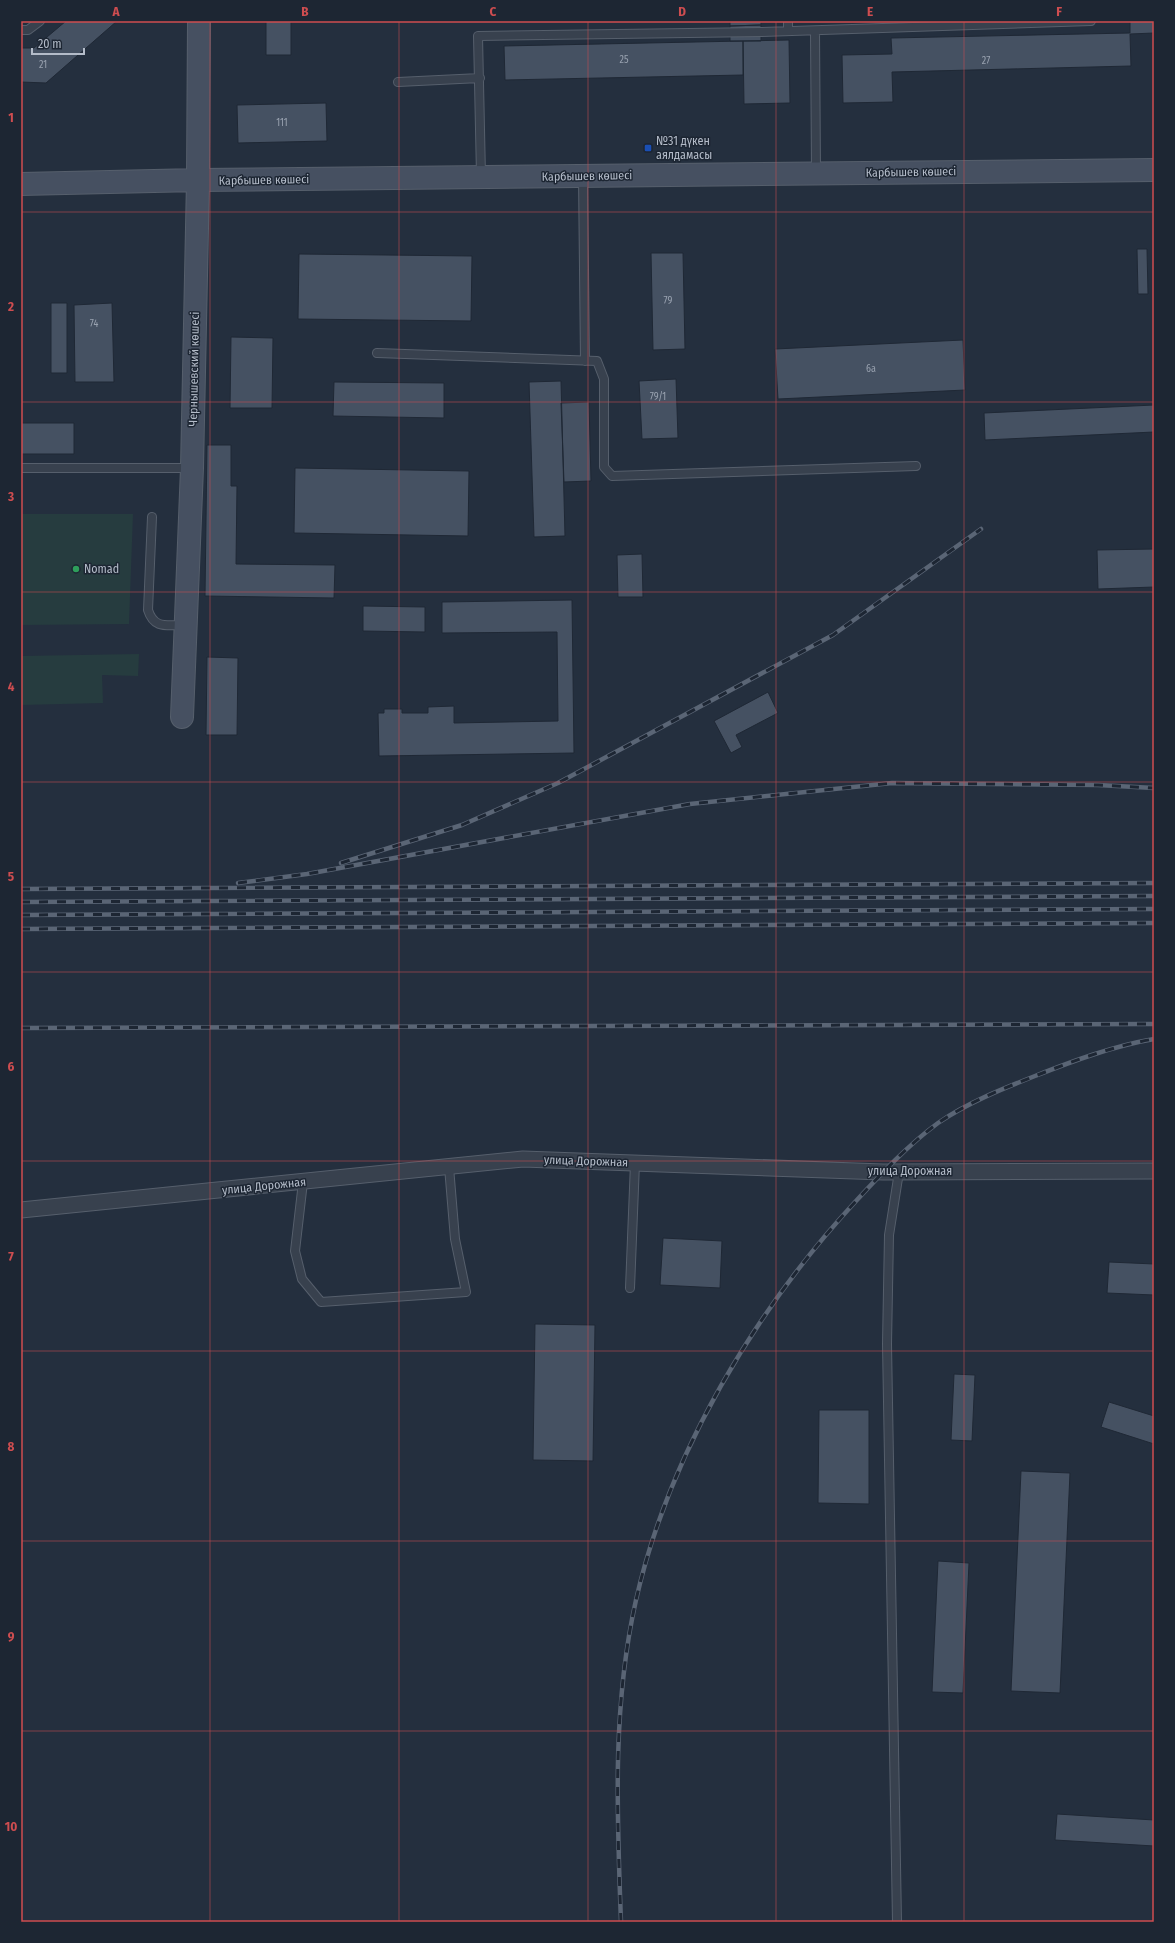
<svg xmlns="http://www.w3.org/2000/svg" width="1175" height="1943" font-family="'Fira Sans Condensed',sans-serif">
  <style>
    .green { fill: #263c3f }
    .building { fill: #455162; stroke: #1f2835 }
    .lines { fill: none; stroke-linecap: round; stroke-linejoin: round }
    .lane-casing { stroke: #565f6c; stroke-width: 10 }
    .street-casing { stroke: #565f6c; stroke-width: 17 }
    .secondary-casing { stroke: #565f6c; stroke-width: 24 }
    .lane { stroke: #38414e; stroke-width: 8 }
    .street { stroke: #38414e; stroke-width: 15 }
    .secondary { stroke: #465061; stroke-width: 22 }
    .rail-casing { stroke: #5a6575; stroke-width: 4.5 }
    .rail { stroke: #1d2633; stroke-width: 3; stroke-dasharray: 9; stroke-linecap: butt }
    .grid { fill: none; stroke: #ce4d50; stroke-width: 1; stroke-opacity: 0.55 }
    .transit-dot { fill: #1a4fb4; stroke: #1d2633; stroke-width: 1.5 }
    .leisure-dot { fill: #2e9e5b; stroke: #1d2633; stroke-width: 1.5 }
    .labels { text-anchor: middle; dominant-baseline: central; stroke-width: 3; stroke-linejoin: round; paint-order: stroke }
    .number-label { font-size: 10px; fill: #98a1af }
    .poi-label { font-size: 12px; fill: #b4bcc9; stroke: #1d2633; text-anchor: start }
    .street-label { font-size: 12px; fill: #b4bcc9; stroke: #1d2633 }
    .neatline { fill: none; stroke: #ce4d50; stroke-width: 1.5 }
    .grid-label { font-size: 13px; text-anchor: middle; font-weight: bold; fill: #ce4d50 }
  </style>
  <rect width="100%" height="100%" fill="#242f3e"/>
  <path class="green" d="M21 514H133L129 624 21 625Z
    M139 654 138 676 102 675 103 703 21 705V656Z"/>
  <path class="building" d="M66 21H117L46 83 21 82V48H34Z
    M266 21H291V55H266Z
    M730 21H761V25L730 26Z
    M1130 21H1154V33L1130 34 1131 66 892 72 893 102 843 103 842 55 892 54 891 38 1130 33Z
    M761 25V41H730V26Z
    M789 40 790 103 744 104 743 41Z
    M743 41V75L505 80 504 46Z
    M326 103 327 141 238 143 237 105Z
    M1137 249H1147L1148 294H1138Z
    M651 253H683L685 349 653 350Z
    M299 254 472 256 471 321 298 319Z
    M51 303H67V373H51Z
    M112 303 114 382H75L74 305Z
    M231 337 273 338 272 408H230Z
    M963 340 965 390 778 399 775 349Z
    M676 379 678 438 642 439 639 381Z
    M561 381 565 536 534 537 529 382Z
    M334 382 444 383V418L333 416Z
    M589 402 591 481 564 482 561 403Z
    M1154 405V432L985 440 984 413Z
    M21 423H74V454H21Z
    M207 445H231V486H237L236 564 335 565 334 598 205 596Z
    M295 468 469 471 468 536 294 533Z
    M1154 549V587L1098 589 1097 550Z
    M642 554 643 597H618L617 555Z
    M572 600 574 753 379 756 378 713H384V709H402V713H428V707L454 706V723L558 721 557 632 442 633V602Z
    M363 606 425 607V632L363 631Z
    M207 657 238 658 237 735H206Z
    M768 692 778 713 736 735 742 747 731 753 714 721Z
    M663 1238 722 1241 720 1288 660 1285Z
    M1109 1262 1154 1264V1295L1107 1293Z
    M535 1324 595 1325 593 1461 533 1460Z
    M954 1374 975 1375 972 1441 951 1440Z
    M1109 1402 1154 1416V1444L1101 1427Z
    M819 1410H869V1504L818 1503Z
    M1021 1471 1070 1473 1060 1693 1011 1691Z
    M938 1561 969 1563 963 1693 932 1692Z
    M1057 1814 1154 1820V1846L1055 1840Z"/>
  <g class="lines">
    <defs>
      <path id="lane" d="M788 21V31
        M21 30H28L40 21
        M815 31 816 173
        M398 82 480 78
        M481 176 478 36 761 32 1091 21
        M583 177 585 361
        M377 353 597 361 604 379V467L612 476 916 466
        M21 468H191
        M152 517 148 610C154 629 166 625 184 625
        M303 1182 295 1251 302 1279 321 1302 466 1292 455 1239 449 1167
        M630 1288 635 1163
        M897 1922 887 1344 889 1235 899 1172"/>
      <path id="street" d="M21 1210 523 1159 883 1172 1154 1171"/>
      <path id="secondary" d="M21 184 198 180 1154 170
        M182 717 192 468 198 180 199 21"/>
    </defs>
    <use href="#lane" class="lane-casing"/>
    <use href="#street" class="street-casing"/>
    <use href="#secondary" class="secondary-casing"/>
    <use href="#lane" class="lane"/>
    <use href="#street" class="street"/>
    <use href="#secondary" class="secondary"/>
    <defs>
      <path id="rail" d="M341 863 462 825 558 783 833 635 981 529
        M238 883 307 874 690 804 892 783 1098 785 1154 788
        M21 889 1154 883
        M21 902 1154 896
        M21 915 1154 909
        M21 929 1154 923
        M21 1028 1154 1024
        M621 1922C617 1814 612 1706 636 1600 669 1454 755 1310 856 1201 881 1174 908 1145 938 1123 967 1103 1002 1089 1035 1076 1073 1061 1113 1046 1154 1039"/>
    </defs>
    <use href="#rail" class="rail-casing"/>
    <use href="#rail" class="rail"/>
  </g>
  <path class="grid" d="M210 21V1922M399 21V1922M588 21V1922M776 21V1922M964 21V1922M21 212H1154M21 402H1154M21 592H1154M21 782H1154M21 972H1154M21 1161H1154M21 1351H1154M21 1541H1154M21 1731H1154"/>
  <rect class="transit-dot" x="644" y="144" width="8" height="8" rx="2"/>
  <circle class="leisure-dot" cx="76" cy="569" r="4"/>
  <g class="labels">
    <g class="number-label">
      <text x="624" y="60">25</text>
      <text x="986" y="61">27</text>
      <text x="43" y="65">21</text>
      <text x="282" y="123">111</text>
      <text x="668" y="301">79</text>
      <text x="94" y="324">74</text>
      <text x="871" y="369">6а</text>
      <text x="658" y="397">79/1</text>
    </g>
    <g class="poi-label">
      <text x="656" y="141">№31 дүкен<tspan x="656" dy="14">аялдамасы</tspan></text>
      <text x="84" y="569">Nomad</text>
    </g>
    <g class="street-label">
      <text transform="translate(911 172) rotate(-1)">Карбышев көшесі</text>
      <text transform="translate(587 176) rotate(-1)">Карбышев көшесі</text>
      <text transform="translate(264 180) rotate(-1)">Карбышев көшесі</text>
      <text transform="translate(194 369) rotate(-89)">Чернышевский көшесі</text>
      <text transform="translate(586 1161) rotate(2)">улица Дорожная</text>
      <text x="910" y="1171">улица Дорожная</text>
      <text transform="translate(264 1186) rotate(-6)">улица Дорожная</text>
    </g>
  </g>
  <rect width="1175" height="1943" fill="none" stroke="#1d2633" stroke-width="44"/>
  <path d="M32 48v6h52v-6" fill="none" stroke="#b4bcc9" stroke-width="2"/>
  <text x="38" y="48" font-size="12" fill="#b4bcc9" stroke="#1d2633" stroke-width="3" paint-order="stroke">20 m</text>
  <rect x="22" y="22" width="1131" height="1899" class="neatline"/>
  <g class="grid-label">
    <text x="116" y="16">A</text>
    <text x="305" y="16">B</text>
    <text x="493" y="16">C</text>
    <text x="682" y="16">D</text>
    <text x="870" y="16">E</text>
    <text x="1059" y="16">F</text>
    <text x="11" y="122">1</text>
    <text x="11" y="311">2</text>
    <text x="11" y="501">3</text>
    <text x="11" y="691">4</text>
    <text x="11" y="881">5</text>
    <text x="11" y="1071">6</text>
    <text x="11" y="1261">7</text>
    <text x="11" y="1451">8</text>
    <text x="11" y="1641">9</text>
    <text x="11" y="1831">10</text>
  </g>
</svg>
